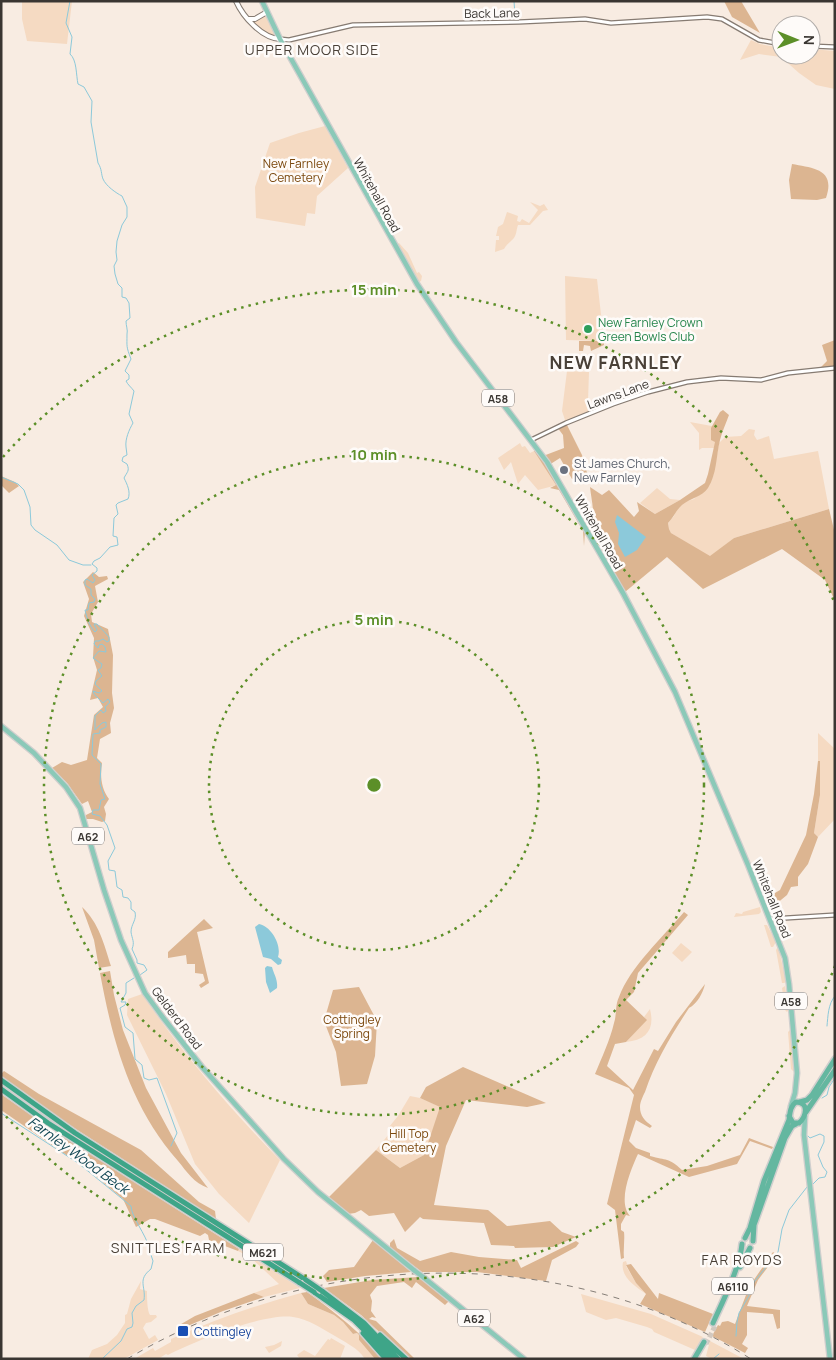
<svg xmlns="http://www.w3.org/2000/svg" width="836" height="1360" font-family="Manrope,sans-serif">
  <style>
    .green { fill: #f5dac2 }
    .forest { fill: #dcb591 }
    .water { fill: #8cc9da }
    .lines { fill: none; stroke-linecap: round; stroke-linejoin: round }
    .stream { stroke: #8cc9da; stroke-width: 1 }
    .trunk-tunnel { stroke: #d2c8bf; stroke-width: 5; stroke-dasharray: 5 2.5; stroke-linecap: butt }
    .tertiary-casing { stroke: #867b72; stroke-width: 5.5 }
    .secondary-casing { stroke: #867b72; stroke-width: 6 }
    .primary-casing { stroke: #d0cfce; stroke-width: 7 }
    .trunk-casing { stroke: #d0cfce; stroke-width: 8 }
    .motorway-casing { stroke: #d0cfce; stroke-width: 8 }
    .tertiary { stroke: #fff; stroke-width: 3 }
    .secondary { stroke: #fff; stroke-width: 4 }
    .primary { stroke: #8bc9b8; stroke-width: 4.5 }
    .trunk { stroke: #64b7a0; stroke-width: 5 }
    .motorway { stroke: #3ea588; stroke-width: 5 }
    .rail { stroke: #857e77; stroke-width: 1; stroke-dasharray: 6 6; stroke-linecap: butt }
    .primary-bridge-casing { stroke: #d0cfce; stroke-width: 7; stroke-linecap: butt }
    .motorway-bridge-casing { stroke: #d0cfce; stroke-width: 8; stroke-linecap: butt }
    .primary-bridge { stroke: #8bc9b8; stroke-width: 4.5 }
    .motorway-bridge { stroke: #3ea588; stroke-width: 5 }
    .ring { fill: none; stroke: #5c8f28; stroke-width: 2.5; stroke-dasharray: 2.5 5 }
    .leisure-dot { fill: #2e9e5b; stroke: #fefbf9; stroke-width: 2 }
    .worship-dot { fill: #6b7280; stroke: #fefbf9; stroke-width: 2 }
    .transit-dot { fill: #1a4fb4; stroke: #fefbf9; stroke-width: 2 }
    .labels { text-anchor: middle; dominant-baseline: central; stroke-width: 5; stroke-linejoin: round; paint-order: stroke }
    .shield { fill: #fefbf9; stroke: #75716e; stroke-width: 1 }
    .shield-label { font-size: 11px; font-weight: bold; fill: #3a3632 }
    .street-label { font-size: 12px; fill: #3a3632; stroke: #fefbf9 }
    .park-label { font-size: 12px; fill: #7b480d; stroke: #fefbf9 }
    .leisure-label { font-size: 12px; fill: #27864d; stroke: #fefbf9; text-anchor: start }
    .worship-label { font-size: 12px; fill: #5b616d; stroke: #fefbf9; text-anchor: start }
    .transit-label { font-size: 12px; fill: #164399; stroke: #fefbf9; text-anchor: start }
    .neighbourhood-label { font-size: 14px; letter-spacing: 1px; fill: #494037; stroke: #fefbf9 }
    .water-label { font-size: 14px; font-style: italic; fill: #124754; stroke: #fefbf9 }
    .district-label { font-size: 18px; font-weight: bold; letter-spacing: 1px; fill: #494037; stroke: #fefbf9 }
    .centre { fill: #5c8f28; stroke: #fefbf9; stroke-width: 2.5 }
    .ring-label { font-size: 15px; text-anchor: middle; font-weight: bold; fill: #5c8f28; stroke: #fefbf9; stroke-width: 5; stroke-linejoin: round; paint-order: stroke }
  </style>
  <rect width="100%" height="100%" fill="#f8ece2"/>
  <path class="green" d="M22 1H72L67 44 27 41 22 19Z
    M267 12 280 39H273L248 19 252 20Z
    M751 40 760 44 781 48V55H811V49L835 51V89L816 85 799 73 781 57 759 54 740 60Z
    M325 126 348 168 317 196 315 214 307 213 305 226 256 218 255 187 270 143 299 133Z
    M530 202 540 206 544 204 548 210 543 211 530 225H518C516 230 517 236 512 240 508 244 507 244 504 249L495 252 496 240H499V236H496L498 227 503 224 507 212 518 216 517 221 520 222 522 219 529 223 538 210Z
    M399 243 408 253 417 273 419 272 422 276 421 281 419 282 397 244Z
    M565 276 597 279 604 341 566 340Z
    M567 371 589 372 588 401 589 414 566 423 562 411Z
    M690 422 717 427 715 448H702L699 450V433Z
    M749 429 755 430 754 435 757 440 769 436 774 459 818 451 829 509 734 538 710 557 671 533 669 529 668 523 674 516 676 510 685 502 694 499 713 477 719 443 725 437 741 436Z
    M520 443 522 447 525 446 530 453 534 451 557 485 538 490 525 475 518 484 511 462 504 470 498 458Z
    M657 488 670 499 680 500 655 514 640 503Z
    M818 733 835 749V819L818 837 814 833 820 795V761H818Z
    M760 907 761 912 759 914 734 917 736 913 742 914 743 912Z
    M764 925H767L776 942 773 947H771Z
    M681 943 692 952 682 962 672 953Z
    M777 948 779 949 786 982 784 983H782L776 950Z
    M785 986 789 1009 787 1012 785 1010 782 988Z
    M142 994C183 1054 230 1109 280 1160L249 1223 219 1194 195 1164 166 1094 127 1015 128 999Z
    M650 1009C655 1029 647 1040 626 1042L646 1020 644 1017Z
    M790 1030 795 1071H793L791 1069 788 1032Z
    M1 1084 37 1110 162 1191 36 1111Z
    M410 1096 420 1098 441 1107 424 1155 400 1168 376 1150 393 1129 389 1127 398 1116Z
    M239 1249 300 1288 264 1297 254 1293 279 1284 250 1257 238 1251Z
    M626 1261 627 1264 626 1266 636 1283 646 1294C635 1286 620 1277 623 1262Z
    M141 1281 140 1289 147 1291C147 1296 147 1311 150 1315H156L157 1317 151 1322 146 1323 143 1328 149 1339 155 1335 158 1340 124 1359H88L92 1350 107 1344 117 1335 125 1323V1315L127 1314 131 1299Z
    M301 1293 308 1304 334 1315 343 1322 353 1334 357 1333 359 1335V1340L375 1359H365C357 1347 346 1343 335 1336 321 1328 308 1319 293 1317 263 1313 196 1341 168 1355L166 1354 158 1359H134L153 1348 155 1351 171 1342V1339C213 1320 256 1305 301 1293Z
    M581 1294 651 1314 703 1337 695 1350 654 1332 652 1329 647 1327 616 1318 606 1320 586 1312Z
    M331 1338 345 1346 340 1359H300L297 1355 304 1350 315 1356 328 1339 330 1340Z
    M282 1341 281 1346 269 1353 265 1347 274 1345Z
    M710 1341 744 1359H712L706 1356Z"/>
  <path class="forest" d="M724 1H741L760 33 732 17Z
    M792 164C813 168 836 169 826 198L817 200 791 199 789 180Z
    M835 340V368L818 370 827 361 822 345Z
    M579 341H604V345L591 351 590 346 584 345 583 351H579Z
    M723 410 729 415C726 423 722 432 720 440 716 456 717 474 708 488 702 497 690 498 682 505 676 510 674 517 668 523L669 529 671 533 710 556 734 538 829 509 835 534V601L825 580 782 549 703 589 667 557 625 592 589 529C597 519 591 499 590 487L602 495 609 490 634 517 639 511 637 502 655 514 680 500 705 483 708 474 715 442 711 440V428L720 412Z
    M566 423 582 455 589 480 572 479 560 458 549 465 543 456 564 448 563 435 557 427Z
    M536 450 546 464 585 531 584 546 583 531 559 490 550 488 556 485 534 451Z
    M1 476 15 482 19 486 9 493 1 485Z
    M93 572 99 577 107 576 108 579 95 586 98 602 91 614 92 622 108 629 113 655 112 693 114 708 110 723 111 733 100 739 97 758 102 763C100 776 101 788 109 799L104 807 106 814 105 821 102 822 93 819H86V815L92 812 88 801 82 804 67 783 52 768 62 762 71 765 87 760 94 715 103 707 98 698 90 700 97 670 93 657 94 638 84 616 89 599 83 582Z
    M818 761H820V795L814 833 818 837 808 864 798 877V886L791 887 787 895 770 909 765 899 780 890 806 835 814 794Z
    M82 907C99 923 104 944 111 966L99 968 94 940Z
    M684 912 688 915 638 973 634 992 626 1000 647 1020 626 1042 615 1044 607 1066 633 1090 654 1049 658 1051 676 1022 705 984C703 993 697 1004 689 1008 672 1034 655 1062 645 1092 643 1096 640 1102 640 1107 640 1116 645 1121 652 1126L650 1128 636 1120 629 1141 636 1148 650 1153V1156C667 1161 668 1157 682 1170L707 1166 740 1155 749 1138 773 1147 772 1149 750 1141 737 1164 689 1177 638 1154C631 1169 617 1202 630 1216L626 1215 621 1224V1230L624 1232C625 1241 623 1249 624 1258L621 1259 615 1210 607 1204 634 1095 629 1088 595 1074C602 1057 610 1040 614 1023 617 1014 615 1005 619 997 630 967 663 937 684 912Z
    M204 919 213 928 197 932 209 983 201 988 199 985 205 981 203 974 195 973V964H187L186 955 168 958V952Z
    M110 971 114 995 123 1030 146 1088 181 1153 208 1188C194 1183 187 1172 178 1161 130 1106 113 1043 100 973Z
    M359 987 377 1021 375 1056 367 1084 341 1086 336 1052 324 1021 333 990Z
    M463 1067 546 1103 527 1107 466 1100 446 1146 434 1205 488 1210 507 1226 550 1221 562 1232 576 1237 553 1247 515 1248 514 1246 491 1245 484 1223 423 1219 420 1217 405 1232 394 1213 369 1216 361 1210 355 1213 348 1214 328 1198 376 1150 400 1168 424 1155 440 1107 420 1098 426 1087Z
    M4 1071 39 1094 141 1150 199 1202 215 1211 216 1219 40 1106 1 1077V1074Z
    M1 1094 45 1125 239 1249 238 1251 209 1240 208 1235 205 1233 200 1236 155 1219H150L136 1227 123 1199 88 1170 1 1110Z
    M394 1239 397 1248 420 1261 451 1252 479 1257 517 1260 521 1268 576 1241 579 1243 576 1247 552 1260 546 1281 477 1272H422L390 1248V1243Z
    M373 1240 411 1272 365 1276 327 1282 323 1276 329 1270 354 1267Z
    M773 1252 777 1255 758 1280 747 1306 780 1310V1328L777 1329 773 1314 747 1312V1335L742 1344 748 1348 745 1353 712 1336 718 1325 720 1326 722 1322 728 1321 735 1324 749 1287Z
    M631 1264 658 1299 659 1293 713 1314 705 1332 640 1304 646 1294 636 1283 626 1265Z
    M418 1277 449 1301 445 1305 416 1282 412 1288 404 1282 377 1286 370 1295 372 1301 371 1311 376 1318 372 1317 369 1319 376 1321 415 1359H408L361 1315 324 1288 372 1280Z
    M307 1292C335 1312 361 1333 384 1359H375L359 1340V1335L357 1333 353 1334 343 1322 334 1315 308 1304 301 1293Z
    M254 1293 264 1297 223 1311 178 1330 176 1327 195 1316Z"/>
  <path class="water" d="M617 515 646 537 637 550 625 557 618 544 619 533 615 522Z
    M259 924C271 926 282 945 278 957L282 960 281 964 278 965 271 959 263 957 255 927Z
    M267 966 272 967C274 975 278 979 277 988L270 993 266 982 265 968Z"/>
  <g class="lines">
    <path class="stream" d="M70 1 66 23 72 37 70 54C77 60 76 75 78 84L84 87 92 101 91 122 98 163C102 169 101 174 103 179 106 186 116 193 122 196L127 207V217L122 225 117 241 116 252 117 260 114 266 115 274 118 284 122 288V297L126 298 129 303 130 318 126 321C126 326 128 330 127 334 127 347 126 346 131 359L125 371 129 375V379L126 381C128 385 131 387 134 391L129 414 133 423C129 430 125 439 126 447 126 450 127 452 127 455L123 457 122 461 127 464C130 471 127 472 124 478 127 484 131 492 128 499L118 503 116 505 118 514 114 518 113 536 117 537 118 545 110 547 100 558 94 561 92 564 97 568V571L92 575 95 580 93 583 87 579 85 580V585L91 589V595L95 599 94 602 89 603 88 610H85C87 618 89 626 95 632L97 630 94 624H97L109 637V641L107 642 103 639 99 641H95L94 644 98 648 99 645 102 644 105 647 106 652 99 651 93 658 102 664 101 668 98 670 102 676 96 681 95 684 102 691 99 693 93 691 94 694 103 703 108 699 110 702 105 707 106 711 103 713 101 710 95 716V730L102 723 106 722V727L100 730V733L93 734 92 755 101 764 100 784 105 799 101 800 99 810H93L92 814 100 816 107 825 115 848 108 861 109 870 115 871 117 887 122 890 123 897 128 898 131 902V909L135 912C137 920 131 924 131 932 132 939 135 942 132 949L137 960V963L144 965 147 970 140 975
      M514 1 515 16
      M1 477 18 484 24 490 30 507 31 525 35 530 57 545 69 560 83 565H91
      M134 978 126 983V993L121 1002H126L125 1005 120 1008 125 1027 133 1033 135 1059 142 1065 144 1078 149 1080 157 1078 177 1133 171 1146
      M827 1026C828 1016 828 1004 835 996
      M822 1098 827 1095 829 1087 835 1078
      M1 1113 78 1163 131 1206C131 1216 146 1235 149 1247
      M808 1136 810 1138 820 1134 824 1136V1142L818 1155 823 1167 827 1172 825 1177 819 1178 813 1184
      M736 1336 737 1322 739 1313 750 1294 754 1282 778 1252 782 1229 789 1210 807 1187
      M102 1359 121 1341 127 1329 132 1327 133 1323 132 1313 136 1306 144 1300C146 1286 137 1280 151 1269L153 1261 150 1252
      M713 1359 719 1354"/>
    <path class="trunk-tunnel" d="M706 1344 716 1324"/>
    <defs>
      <path id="tertiary" d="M280 39 289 40 353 25 519 22 585 19 611 23 707 17 722 19 759 40 781 44
        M811 46 835 47
        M531 440 566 423 613 404 648 392 687 382 721 378 761 380 788 373 835 368
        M770 919 835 915"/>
      <path id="secondary" d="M236 1C243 17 262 38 280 39
        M248 19H255L267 12"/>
      <path id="primary" d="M262 1 280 39 417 284 456 342 547 462 623 593 675 692 748 865 785 958 789 984 797 1073 795 1093 791 1106
        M1 726 34 753 66 787 80 808 104 890 121 940 145 993 161 1015 202 1067 284 1159 318 1192 415 1271
        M805 1116 804 1135 830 1359
        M423 1277 524 1359"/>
      <path id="trunk" d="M800 1102 807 1100 812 1095 835 1059
        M806 1112 835 1070
        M745 1238 750 1228 764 1181 789 1120C790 1113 790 1106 796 1102 810 1102 806 1117 799 1123H793L789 1116
        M753 1241 754 1225 785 1138 792 1126 796 1124
        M740 1267 750 1248
        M713 1323C723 1301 740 1267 742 1244
        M694 1359 704 1342"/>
      <path id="motorway" d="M1 1080 75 1133 306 1280
        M1 1089 48 1123 300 1283
        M322 1291 364 1323 398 1359
        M314 1292 354 1320 393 1359
        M363 1333 386 1359
        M380 1335 406 1359"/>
    </defs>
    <use href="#tertiary" class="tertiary-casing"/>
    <use href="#secondary" class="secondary-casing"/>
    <use href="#primary" class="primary-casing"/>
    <use href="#trunk" class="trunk-casing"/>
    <use href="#motorway" class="motorway-casing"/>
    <use href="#tertiary" class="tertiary"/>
    <use href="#secondary" class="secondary"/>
    <use href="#primary" class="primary"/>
    <use href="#trunk" class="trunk"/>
    <use href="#motorway" class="motorway"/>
    <path class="rail" d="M127 1359C314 1248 565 1241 751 1359"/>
    <defs>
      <path id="primary-bridge" d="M415 1271 423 1277"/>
      <path id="motorway-bridge" d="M306 1280 322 1291
        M300 1283 314 1292"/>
    </defs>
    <use href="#primary-bridge" class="primary-bridge-casing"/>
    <use href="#motorway-bridge" class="motorway-bridge-casing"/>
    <use href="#primary-bridge" class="primary-bridge"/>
    <use href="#motorway-bridge" class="motorway-bridge"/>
  </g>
  <g class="ring">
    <circle cx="374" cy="785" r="165"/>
    <circle cx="374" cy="785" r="330"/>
    <path d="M835 966A495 495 0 0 1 3 1113M3 457A495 495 0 0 1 835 604"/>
  </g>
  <circle class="leisure-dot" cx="588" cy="329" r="5"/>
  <circle class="worship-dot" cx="564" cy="470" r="5"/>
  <rect class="transit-dot" x="177" y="1325" width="12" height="12" rx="2.5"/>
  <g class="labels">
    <g class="shield">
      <rect x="482" y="389.5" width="32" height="17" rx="4"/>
      <rect x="72" y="827.5" width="32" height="17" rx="4"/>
      <rect x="775" y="992.5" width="32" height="17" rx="4"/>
      <rect x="243" y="1243.5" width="40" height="17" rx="4"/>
      <rect x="712" y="1277.5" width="42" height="17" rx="4"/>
      <rect x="458" y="1309.5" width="32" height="17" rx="4"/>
    </g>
    <g class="shield-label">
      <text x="498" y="398">A58</text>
      <text x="88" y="836">A62</text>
      <text x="791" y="1001">A58</text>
      <text x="263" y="1252">M621</text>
      <text x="733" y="1286">A6110</text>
      <text x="474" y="1318">A62</text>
    </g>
    <g class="street-label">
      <text transform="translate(492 13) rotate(-1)">Back Lane</text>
      <text transform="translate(377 195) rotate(61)">Whitehall Road</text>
      <text transform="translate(618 394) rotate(-20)">Lawns Lane</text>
      <text transform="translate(599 532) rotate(60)">Whitehall Road</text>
      <text transform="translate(772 899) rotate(68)">Whitehall Road</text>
      <text transform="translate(177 1018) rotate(53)">Gelderd Road</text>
    </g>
    <g class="park-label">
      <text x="296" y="163">New Farnley<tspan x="296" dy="14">Cemetery</tspan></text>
      <text x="352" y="1019">Cottingley<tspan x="352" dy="14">Spring</tspan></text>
      <text x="409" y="1133">Hill Top<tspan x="409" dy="14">Cemetery</tspan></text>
    </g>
    <g class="leisure-label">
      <text x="598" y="322">New Farnley Crown<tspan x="598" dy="14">Green Bowls Club</tspan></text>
    </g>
    <g class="worship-label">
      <text x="574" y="463">St James Church,<tspan x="574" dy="14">New Farnley</tspan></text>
    </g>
    <g class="transit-label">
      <text x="194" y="1331">Cottingley</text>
    </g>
    <g class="neighbourhood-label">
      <text x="312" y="49">UPPER MOOR SIDE</text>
      <text x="168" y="1247">SNITTLES FARM</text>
      <text x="742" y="1259">FAR ROYDS</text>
    </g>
    <g class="water-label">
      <text transform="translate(79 1155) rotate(36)">Farnley Wood Beck</text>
    </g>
    <g class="district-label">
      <text x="616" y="362">NEW FARNLEY</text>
    </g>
  </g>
  <circle cx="374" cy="785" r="8" class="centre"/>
  <g class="ring-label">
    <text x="374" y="295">15 min</text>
    <text x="374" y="460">10 min</text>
    <text x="374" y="625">5 min</text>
  </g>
  <rect width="836" height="1360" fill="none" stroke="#3a3632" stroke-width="5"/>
  <g transform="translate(796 40) rotate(91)"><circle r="24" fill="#fefbf9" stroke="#b0aca9"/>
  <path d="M0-4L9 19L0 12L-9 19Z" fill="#5c8f28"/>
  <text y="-8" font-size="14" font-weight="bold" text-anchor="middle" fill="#3a3632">N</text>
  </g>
</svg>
